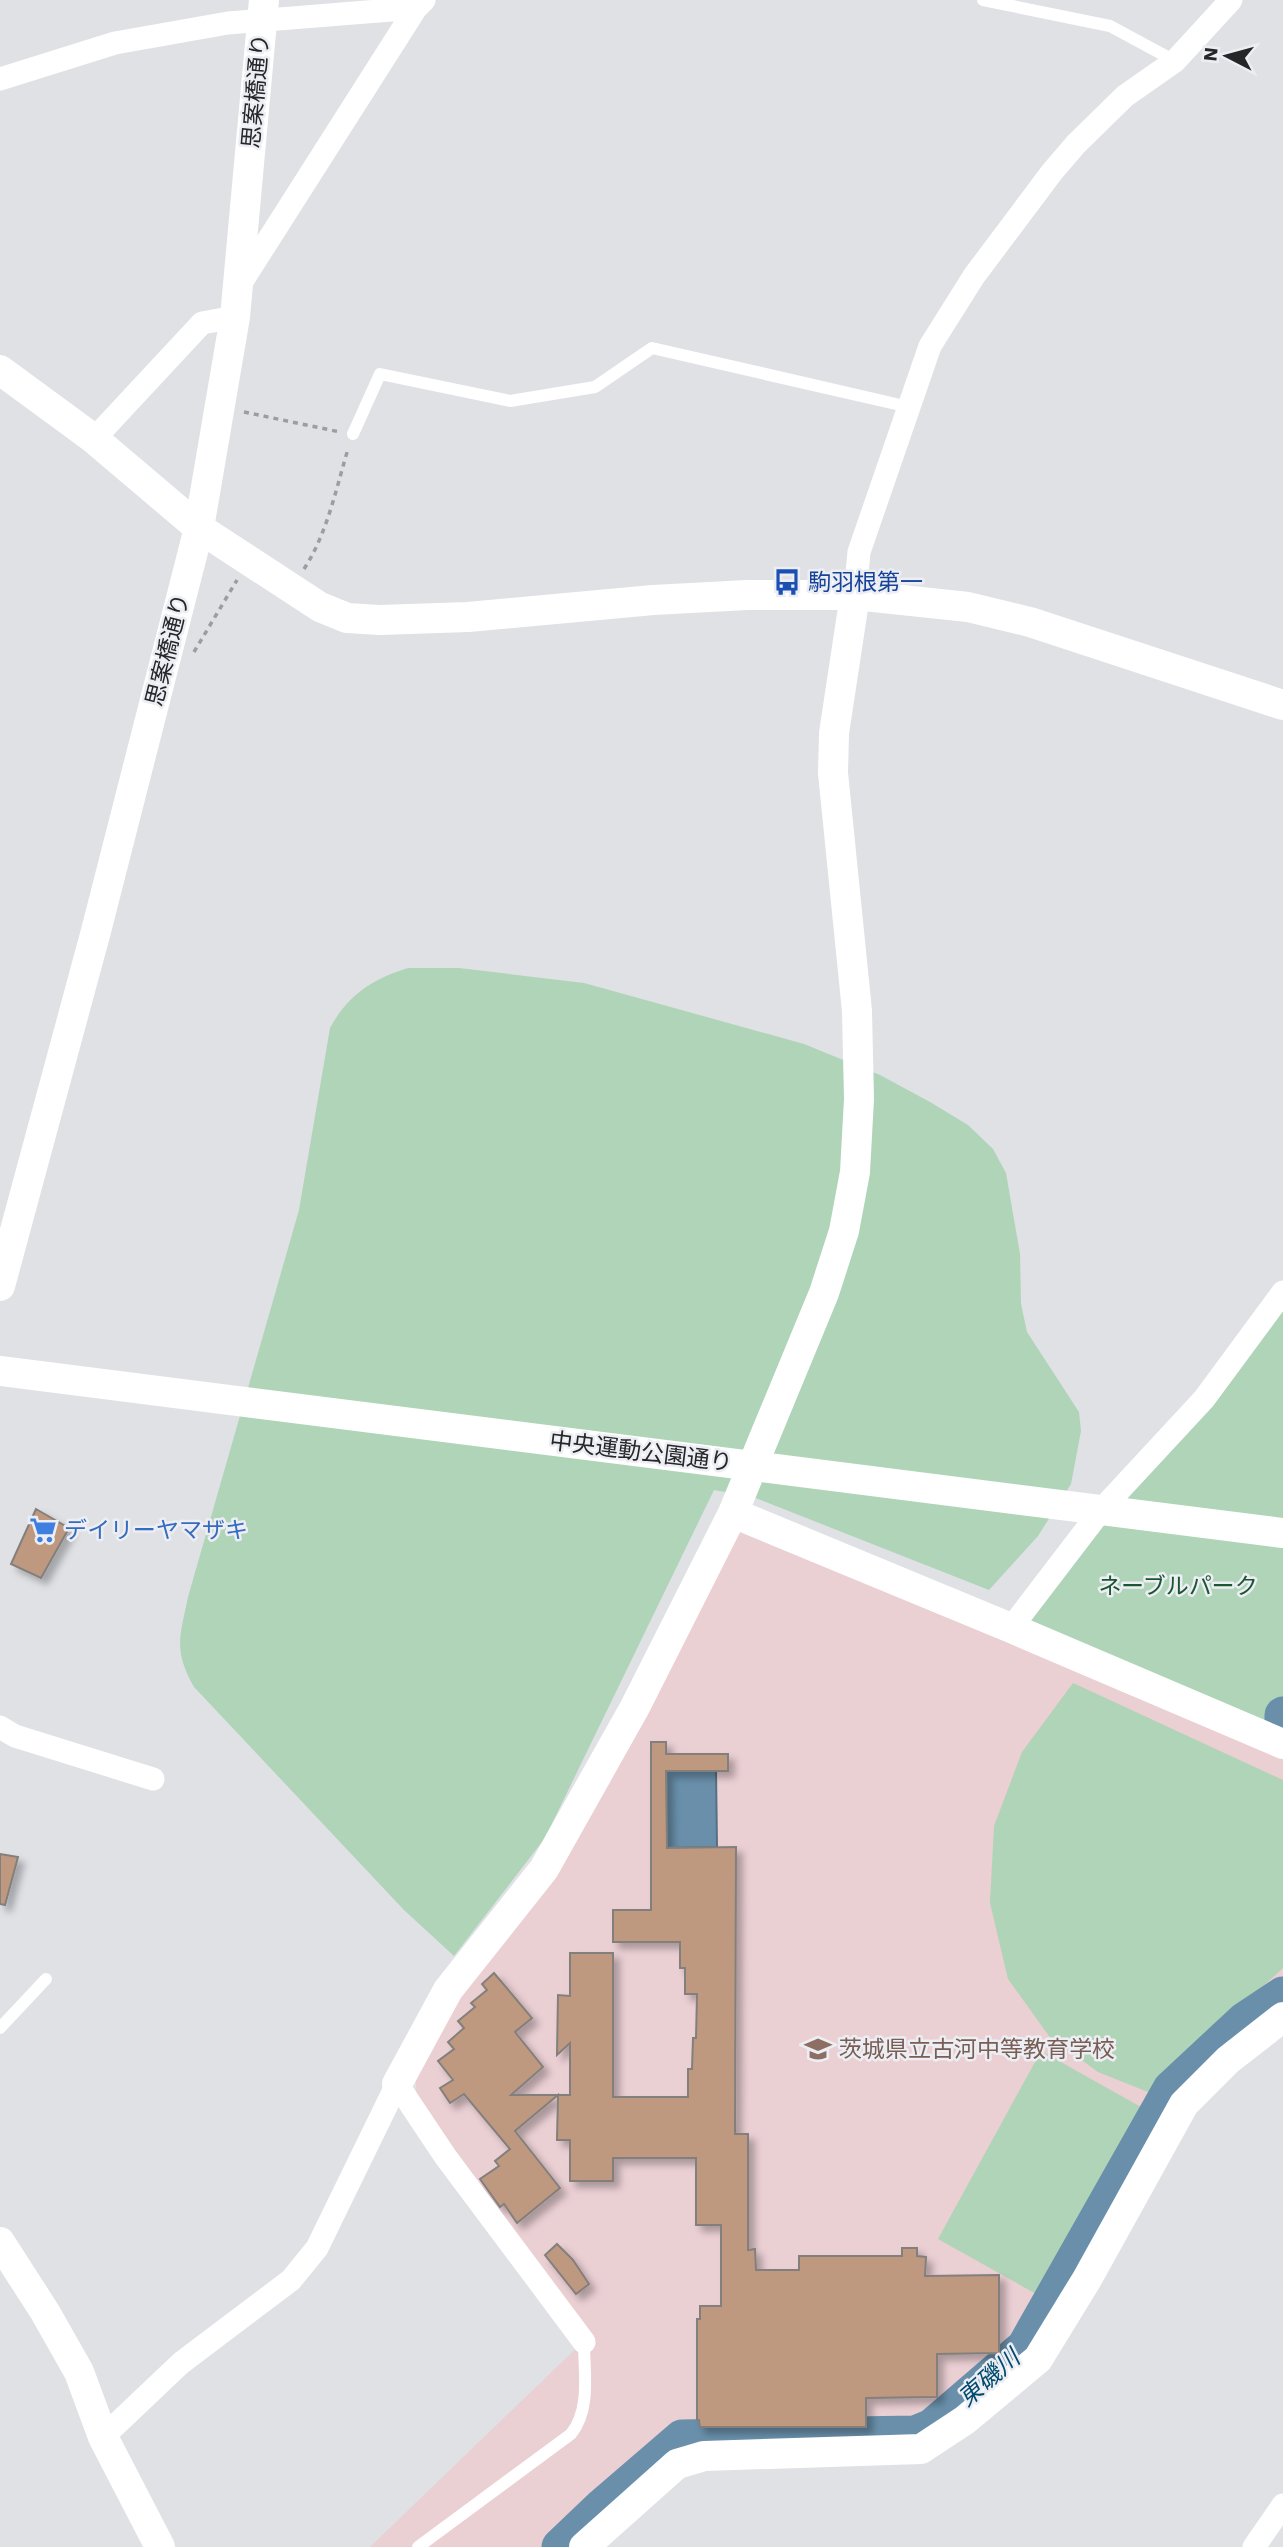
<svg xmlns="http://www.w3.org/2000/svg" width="1283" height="2547" font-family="'Work Sans','Noto Sans JP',sans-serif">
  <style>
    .education { fill: #eacfd3 }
    .green { fill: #afd4b8 }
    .water { fill: #698faa; stroke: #557083; stroke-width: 2 }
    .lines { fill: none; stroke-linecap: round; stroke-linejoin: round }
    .river { stroke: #698faa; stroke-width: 37 }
    .building { fill: #bf997f; stroke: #837f7c; stroke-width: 2; filter: url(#shadow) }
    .path { stroke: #9c9da1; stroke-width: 3.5; stroke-dasharray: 5 5; stroke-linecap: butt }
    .service { stroke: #fff; stroke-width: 12 }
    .minor { stroke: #fff; stroke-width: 23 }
    .tertiary { stroke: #fff; stroke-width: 30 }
    .labels { text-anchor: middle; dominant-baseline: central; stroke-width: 5; stroke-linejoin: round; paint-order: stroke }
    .street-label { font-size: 23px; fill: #252628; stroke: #eceef3 }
    .transit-label { font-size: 23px; fill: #164399; stroke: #eceef3; text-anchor: start }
    .shop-label { font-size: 23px; fill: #366cbe; stroke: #eceef3; text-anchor: start }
    .park-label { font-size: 23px; fill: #195631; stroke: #eceef3 }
    .education-label { font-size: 23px; fill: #785e54; stroke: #eceef3; text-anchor: start }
    .water-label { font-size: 24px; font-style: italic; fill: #004a6f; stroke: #eceef3 }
  </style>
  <defs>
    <filter id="shadow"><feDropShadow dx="6" dy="6" stdDeviation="3.5" flood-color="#0004"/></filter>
  </defs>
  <rect width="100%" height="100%" fill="#dfe1e5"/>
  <path class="education" d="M736 1528 1283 1753V1988L1235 2020 1167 2086 1021 2346 931 2422 917 2429 679 2433 580 2520 553 2547H370L591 2334 518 2240 416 2094V2078L454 2001Z"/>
  <path class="green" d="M408 968H459L584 983 804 1044 880 1075 930 1102 968 1125 993 1149 1006 1173 1020 1254 1021 1304 1027 1332 1079 1412 1081 1431 1071 1484 1038 1536 989 1590 753 1497 714 1490 545 1838 454 1956 404 1910 194 1687C173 1649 180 1637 188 1597L299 1210 330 1028C348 995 372 979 408 968Z
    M1283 1288V1744L1011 1628Z
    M1073 1683 1283 1780V1968L1148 2092 1098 2072 1049 2036 1008 1979 990 1903 994 1826 1022 1752Z
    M1041 2051 1150 2112 1045 2299 938 2239Z"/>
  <path class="water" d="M666 1771H716L717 1847 667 1848Z"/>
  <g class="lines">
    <path class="river" d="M1283 1715V1720
      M560 2547 603 2506 682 2438 915 2434 932 2427 1025 2347 1171 2089 1244 2021 1283 1995"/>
  </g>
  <path class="building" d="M36 1509 69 1528 41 1578 11 1564Z
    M651 1742H666V1754H728V1771H666L667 1848 736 1847 735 2134H748V2250L755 2249 756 2270H799V2256H902V2248H917V2256L926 2257 925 2276 999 2275V2353L937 2354V2397L866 2398V2427H700L699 2420H697V2319H700V2306H721V2225H696V2158H613V2181H570V2140H557L558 2095 515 2131 560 2188 517 2223 504 2204 500 2207 480 2179 499 2166 495 2161 510 2149 464 2094 450 2103 440 2088 453 2080 438 2061 454 2049 448 2042 464 2028 458 2021 475 2007 471 2003 487 1990 482 1984 494 1973 532 2018 515 2032 543 2067 511 2095H570V2043L557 2055 558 1995 570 1996V1953H613V2097H688V2069H692L693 2038H696L697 1994H685V1968H680V1942H613V1910H651Z
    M0 1854 18 1857 5 1905 0 1904Z
    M557 2244 573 2260 589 2284 576 2294 545 2255Z"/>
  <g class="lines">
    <path class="path" d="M244 412 340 432
      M304 569C327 534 336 489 348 449
      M194 652 237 580"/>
    <path class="service" d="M983 0 1110 26 1175 61
      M353 434 380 374 510 401 595 387 652 348 909 407
      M0 2028 46 1979
      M418 2547 571 2434C591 2409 584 2373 584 2342"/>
    <path class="minor" d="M0 79 115 43 228 23 416 8 424 0
      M239 286 416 8
      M94 439 202 323 235 317
      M855 595 859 552 930 346 974 276 1052 172 1076 144 1125 96 1175 61 1231 0
      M1011 1628 1102 1509 1204 1399 1283 1292
      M0 1727 15 1736 153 1779
      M103 2437 181 2363 291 2280 317 2248 397 2084 445 2156 584 2342
      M1254 2547 1283 2505"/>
    <path class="tertiary" d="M0 370 94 439 199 528 320 607 347 618 380 620 468 617 653 600 747 595H855L968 607 1030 622 1283 705
      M0 1286 96 931 199 528 235 317 264 0
      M0 1371 1283 1533
      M733 1513 1011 1628 1283 1744
      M397 2084 448 1990 544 1869 635 1707 733 1513 824 1293 844 1231 855 1172 859 1099 857 1011 833 773 834 733 855 595
      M0 2242 45 2312 79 2372 103 2437 160 2547
      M584 2547 677 2464 704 2456 921 2449 965 2420 1038 2359 1087 2279 1184 2104 1228 2060 1283 2017"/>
  </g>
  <defs>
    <symbol id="bus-bare" viewBox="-9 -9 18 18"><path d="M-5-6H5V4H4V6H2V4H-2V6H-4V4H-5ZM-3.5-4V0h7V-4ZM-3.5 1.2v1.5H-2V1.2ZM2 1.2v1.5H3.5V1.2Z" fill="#1a4fb4" stroke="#eceef3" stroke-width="2.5" paint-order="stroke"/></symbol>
    <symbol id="supermarket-bare" viewBox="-9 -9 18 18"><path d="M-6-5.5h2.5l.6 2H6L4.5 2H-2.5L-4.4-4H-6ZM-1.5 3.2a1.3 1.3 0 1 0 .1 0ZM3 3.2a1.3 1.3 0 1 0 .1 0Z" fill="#3f7fe0" stroke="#eceef3" stroke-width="2.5" paint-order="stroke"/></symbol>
    <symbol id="school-bare" viewBox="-9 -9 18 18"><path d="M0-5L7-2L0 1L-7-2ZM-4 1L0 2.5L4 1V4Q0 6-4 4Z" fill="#8d6e63" stroke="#eceef3" stroke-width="2.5" paint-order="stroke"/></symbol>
  </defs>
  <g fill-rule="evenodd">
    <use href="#bus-bare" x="768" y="563" width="38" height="38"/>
    <use href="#supermarket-bare" x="24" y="1511" width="38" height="38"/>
    <use href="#school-bare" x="799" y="2030" width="38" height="38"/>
  </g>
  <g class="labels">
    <g class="street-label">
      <text transform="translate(256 91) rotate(-85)">思案橋通り</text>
      <text transform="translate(168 650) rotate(-76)">思案橋通り</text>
      <text transform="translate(641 1452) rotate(7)">中央運動公園通り</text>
    </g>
    <g class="transit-label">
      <text x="808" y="582">駒羽根第一</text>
    </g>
    <g class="shop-label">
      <text x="64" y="1530">デイリーヤマザキ</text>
    </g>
    <g class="park-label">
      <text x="1178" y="1586">ネーブルパーク</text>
    </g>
    <g class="education-label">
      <text x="839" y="2049">茨城県立古河中等教育学校</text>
    </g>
    <g class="water-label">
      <text transform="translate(989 2378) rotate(-41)">東磯川</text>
    </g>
  </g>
  <g transform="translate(1227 56) rotate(276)" stroke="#eceef3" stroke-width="5" paint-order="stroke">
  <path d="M0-5L12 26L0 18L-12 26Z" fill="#252628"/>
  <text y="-10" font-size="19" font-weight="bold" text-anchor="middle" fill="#252628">N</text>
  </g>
</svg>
